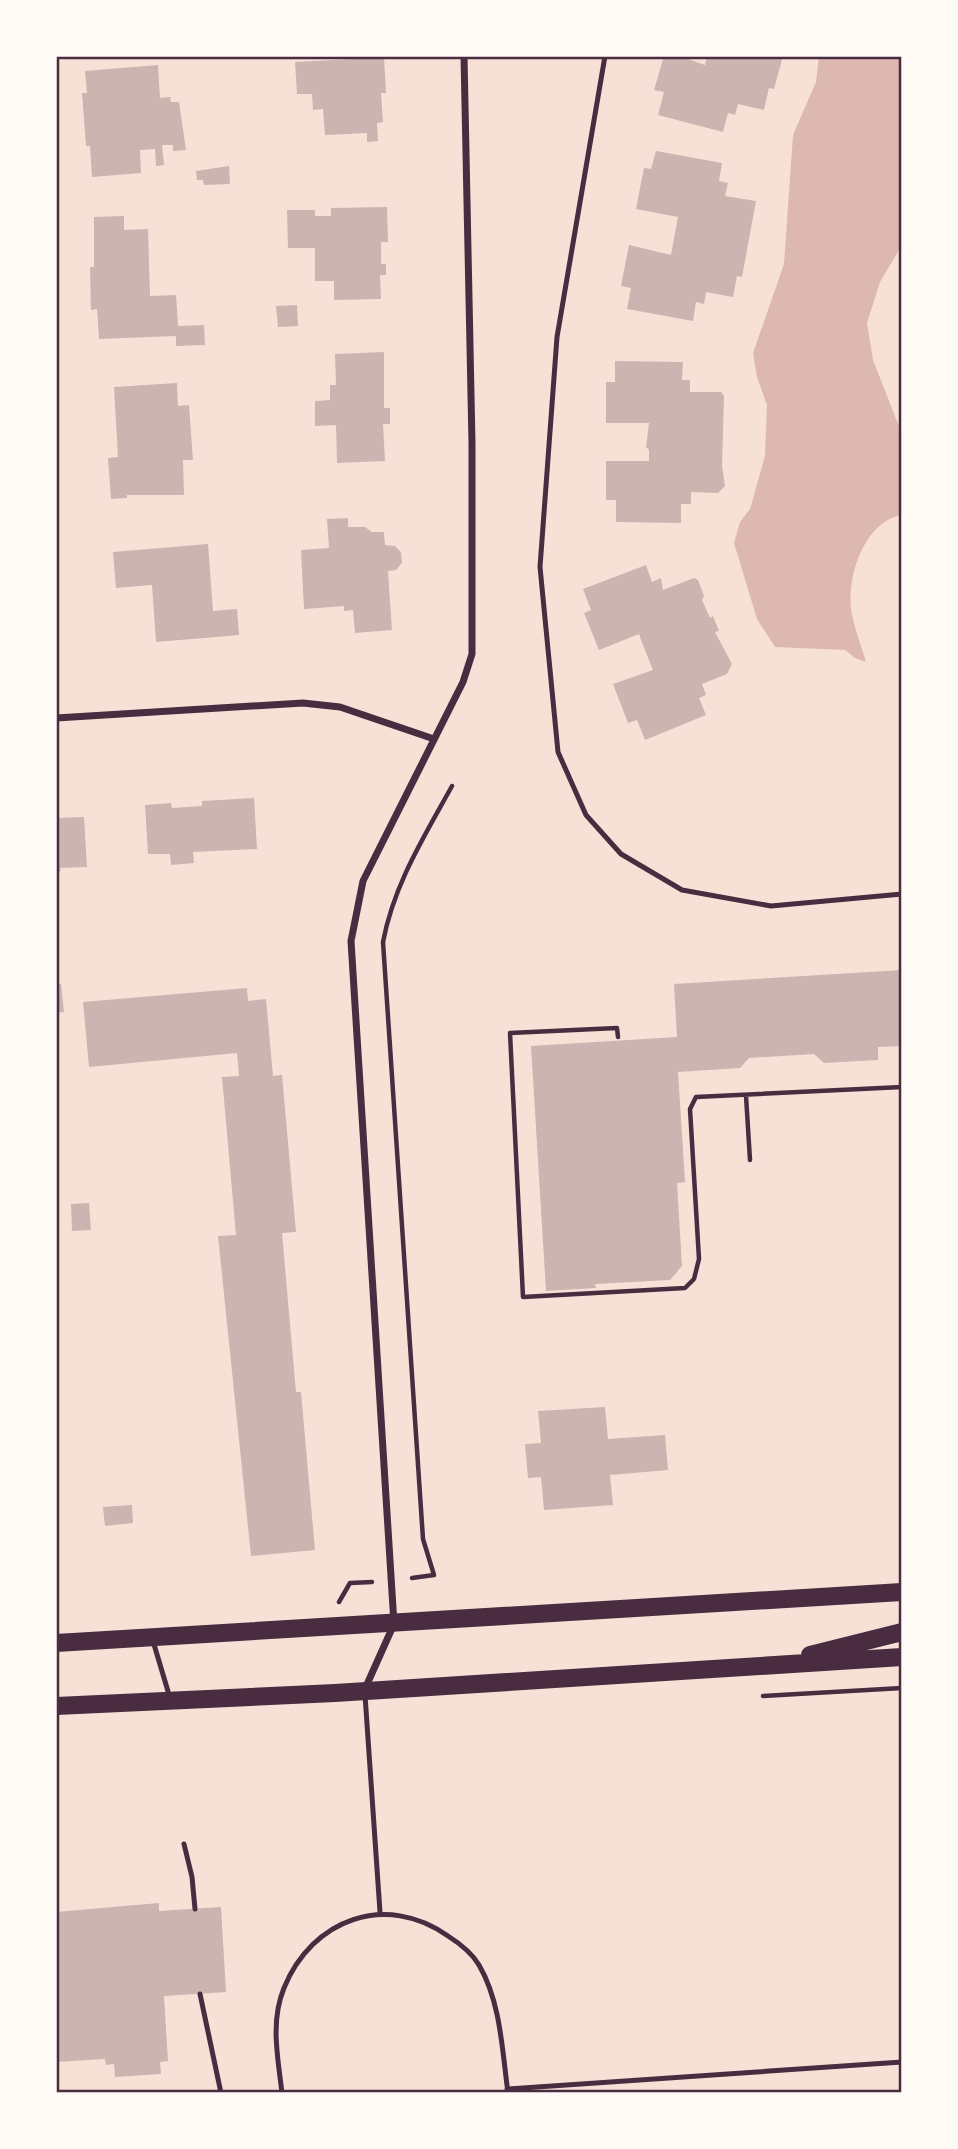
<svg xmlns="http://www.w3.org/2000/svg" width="958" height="2149" font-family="'Libre Baskerville',serif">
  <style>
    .water { fill: #dcb8b0 }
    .building { fill: #ccb4b1 }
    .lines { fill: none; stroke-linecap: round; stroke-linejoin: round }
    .path { stroke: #4a2c40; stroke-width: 4.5 }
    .service { stroke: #4a2c40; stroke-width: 5 }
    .minor { stroke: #4a2c40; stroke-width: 7 }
    .primary { stroke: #4a2c40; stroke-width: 18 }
    .neatline { fill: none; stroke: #4a2c40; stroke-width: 2.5 }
  </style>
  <rect width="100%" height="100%" fill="#f7e1d7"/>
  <path class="water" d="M819 56H902V245L880 282 867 323 873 360 902 434V515C865 521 847 575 851 608 853 626 861 644 866 662L855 658 845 650 775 647 757 619 734 543 740 522 750 509 765 456 767 405 757 377 753 353 784 264 793 135 816 82Z"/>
  <path class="building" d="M354 56 384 57 386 93H381L383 122 377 123 378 141 367 142V133L325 135 323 109 313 110 312 94H297L295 62 354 59Z
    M664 56H679L705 65 707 56H783L774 89 769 88 764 110 738 104 735 115 728 113 723 132 658 115 664 92 654 90Z
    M158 65 160 98 170 97 171 102H179L186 150 173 151V145H162L164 165 156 166 155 149 140 150 141 173 92 177 90 146H86L82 93H87L85 71Z
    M656 151 722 163 719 181 728 183 725 196 756 201 742 277 737 276 733 297 706 292 704 304 696 302 693 321 627 309 631 288 621 286 629 245 671 255 678 217 636 209 644 168 651 169Z
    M229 166 230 184 204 185 203 180H197L196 171Z
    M387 207 388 242H381V264H386V275H380L381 299 334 300V281H315V248H288L287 210H315V216H331V208Z
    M124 216V230L148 229 150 296 176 295 178 326 204 325 205 345 176 346V336L99 339 97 309 91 310 90 267H94V217Z
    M297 305 298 326 278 327 276 306Z
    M384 352V408H390V424H383L385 461 337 463 336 425 315 426V401L330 400V385H336L335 354Z
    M615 361 683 362 682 380H690V392H721L724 396 722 466 725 486 718 493 691 492V504H681V523L616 522V500H606V461H649V450L646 447 649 423H606V382H615Z
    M177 383 178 406 189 405 193 460H183L184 495H127V498L111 499 108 458 118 457 114 387Z
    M348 518V527H365L372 532H384L385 545 395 546 401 552 402 563 396 570 388 571 392 630 355 633 353 610 344 611V606L304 609 301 550 329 548 327 519Z
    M208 544 213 611 237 609 239 635 156 642 152 585 116 588 113 552Z
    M646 565 652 582 661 578 663 590 694 578 698 580 704 596 702 600 710 618 713 616 719 631 715 632 732 664 727 674 702 684 706 695 699 698 706 715 645 740 637 720 628 723 613 684 653 670 643 645 639 634 599 650 584 613 591 610 583 589Z
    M254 798 257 849 193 852 194 863 171 865 170 854H148L145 805 171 803 172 808 202 806V801Z
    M84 817 87 867 60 868 61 871 56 872V818Z
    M902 970V1046L878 1047V1060L824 1063 814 1054 749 1058 740 1068 678 1072 685 1182 677 1183 682 1266 670 1280 595 1284 596 1288 546 1291 531 1046 677 1037 674 984Z
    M56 984H61L64 1012 56 1013Z
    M247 988 248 1001 266 999 273 1076 282 1075 296 1232 282 1233 296 1392H301L315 1550 251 1556 218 1236 236 1235 222 1077 239 1076 237 1053 89 1067 83 1002Z
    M89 1203 91 1230 72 1231 71 1204Z
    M605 1407 608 1439 665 1435 668 1470 610 1475 613 1505 544 1510 541 1477 528 1478 525 1444 541 1443 538 1411Z
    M132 1505 133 1523 105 1526 103 1507Z
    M159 1903V1911L221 1907 226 1992 164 1996 168 2061 160 2062 161 2074 115 2077 114 2064 106 2065 105 2059 56 2062V1912Z"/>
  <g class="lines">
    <path class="path" d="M618 1037 617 1028 510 1033 523 1297 685 1288 694 1279 699 1259 690 1109 696 1097 902 1087
      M746 1096 750 1160
      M412 1578 434 1575 423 1539 383 942C394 884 424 837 452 786
      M339 1602 350 1583 372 1582
      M763 1696 902 1688"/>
    <path class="service" d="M605 56 557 337 540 567 558 752 586 815 621 854 682 890 771 906 902 894
      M153 1641 170 1698
      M365 1695 380 1912
      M184 1844 192 1877 195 1909
      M200 1994 221 2093
      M507 2089 902 2062
      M282 2093C278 2058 270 2022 284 1988 312 1919 386 1892 448 1936 459 1943 472 1953 479 1965 501 2003 502 2050 508 2093"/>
    <path class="minor" d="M56 718 303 703 340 707 434 739
      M364 1691 394 1624 351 941 363 881 463 682 472 654V443L464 56"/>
    <path class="primary" d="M56 1643 902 1592
      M810 1655 902 1632
      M56 1706 335 1693 902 1657"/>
  </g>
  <rect width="958" height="2149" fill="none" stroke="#fffaf5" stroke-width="116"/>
  <rect x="58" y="58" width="842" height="2033" class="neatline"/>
</svg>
